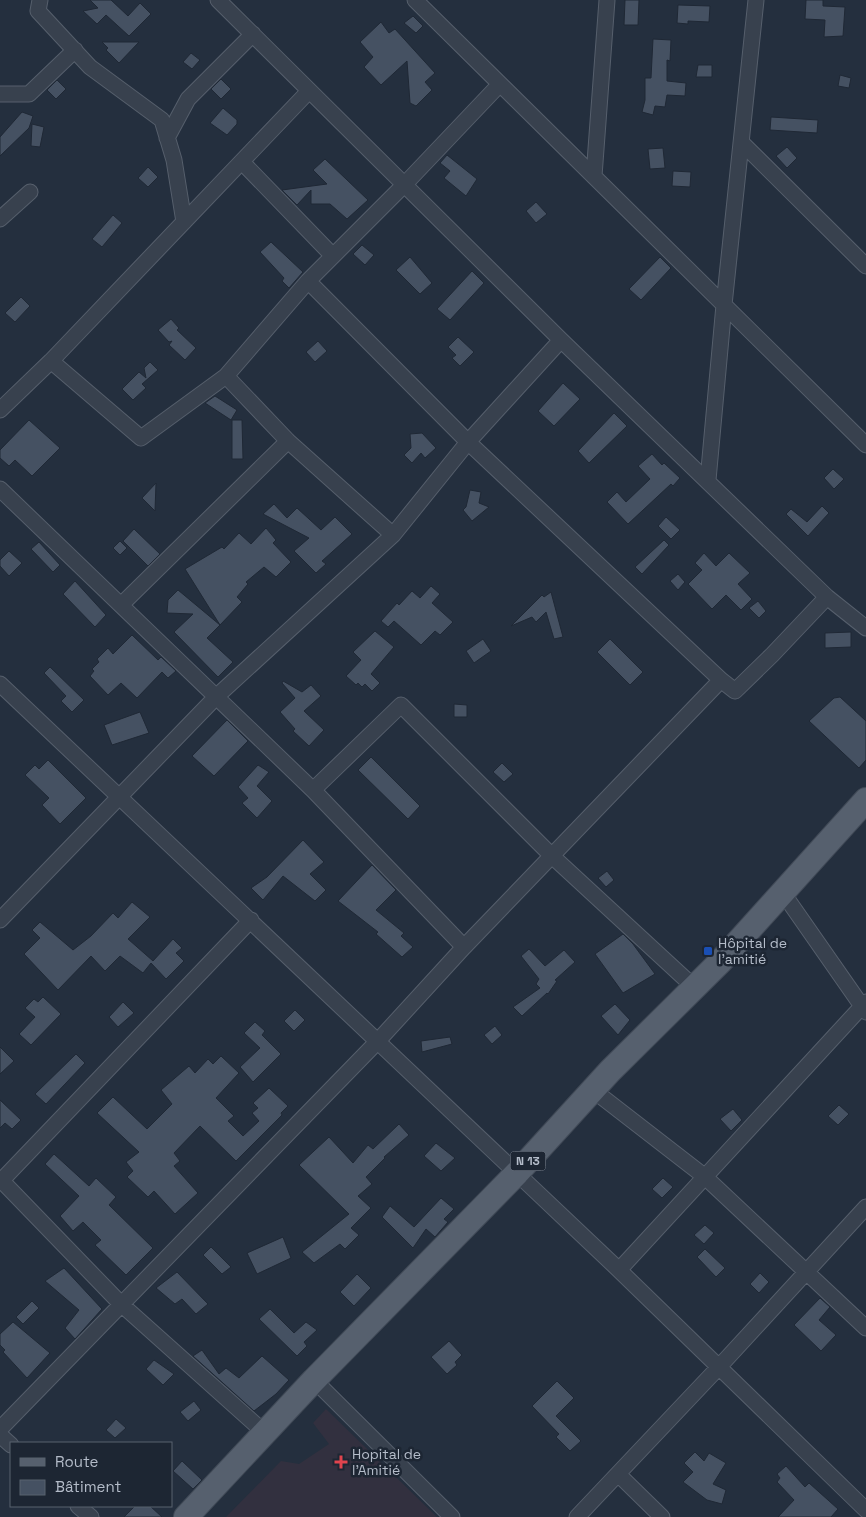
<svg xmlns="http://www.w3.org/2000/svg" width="866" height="1517" font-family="'Space Grotesk',sans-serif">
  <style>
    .medical { fill: #32303f }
    .building { fill: #455162; stroke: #1f2835 }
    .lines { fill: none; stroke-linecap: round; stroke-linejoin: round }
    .minor-casing { stroke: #565f6c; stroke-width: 17 }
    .primary-casing { stroke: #414a57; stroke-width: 26 }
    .minor { stroke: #38414e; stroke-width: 15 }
    .primary { stroke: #56606e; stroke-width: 24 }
    .transit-dot { fill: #1a4fb4; stroke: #1d2633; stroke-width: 2 }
    .health-dot { fill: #e0444e; stroke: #1d2633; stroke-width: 2 }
    .labels { text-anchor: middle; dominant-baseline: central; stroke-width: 5; stroke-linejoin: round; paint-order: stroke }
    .shield { fill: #1d2633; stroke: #878f9c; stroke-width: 1 }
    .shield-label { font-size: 12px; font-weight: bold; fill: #b4bcc9 }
    .poi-label { font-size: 14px; fill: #b4bcc9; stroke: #1d2633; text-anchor: start }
  </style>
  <rect width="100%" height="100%" fill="#242f3e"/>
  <path class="medical" d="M326 1409 437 1517H226L281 1461 299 1464 329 1444 313 1423Z"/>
  <path class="building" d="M90 0H111L128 16 140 3 151 14 129 36 106 15 97 24 83 11 98 8Z
    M625 0H639L638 25H624Z
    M806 0H823V6L845 7 843 36 824 37 825 20 805 19Z
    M678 5 710 6 709 22 688 21V24L677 23Z
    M413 16 423 26 416 33 404 23Z
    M381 22 389 33 395 29 435 73 425 82 432 90 416 106 410 103 407 61 381 85 364 67 373 57 360 42Z
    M653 39 671 40 670 61 667 60V81L686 83 685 96 667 95 665 107 655 106 653 115 642 112 645 100V78H651Z
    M102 42H139L119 63 106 50 108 48Z
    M191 53 200 60 192 69 183 62Z
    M698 65H712V77H696Z
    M840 75 851 78 849 88 838 86Z
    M221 79 231 89 221 99 211 89Z
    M57 80 66 89 56 99 47 90Z
    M223 108 237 120V124L227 135 210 123Z
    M22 112 33 116 29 128 0 156V137Z
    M771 117 818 120 817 133 770 130Z
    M32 124 44 127 40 147 31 146Z
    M787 147 797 158 787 168 776 156Z
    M663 148 665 168 650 169 648 149Z
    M447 155 477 179 466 196 444 178 450 171 440 163Z
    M325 159 368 200 347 219 330 204H311V190L297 205 282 190 327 184 313 170Z
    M148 167 158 177 148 187 138 178Z
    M673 171 691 172 690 187 672 186Z
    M536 202 547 214 536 223 526 211Z
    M113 215 122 223 102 247 92 239Z
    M271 242 303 272 289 288 282 281 284 278 260 252Z
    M362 245 374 255 365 265 353 254Z
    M410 257 432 283 420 294 396 270Z
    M660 257 671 268 641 300 629 289Z
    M472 271 484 283 450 320 437 309Z
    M21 297 30 306 15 322 5 313Z
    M171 319 179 328 177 330 196 348 185 360 169 345 172 341 169 342 158 330Z
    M458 337 474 352 460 366 452 358 456 355 448 347Z
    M318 341 327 351 315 362 306 352Z
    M150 362 158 370 142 384 146 388 133 400 122 389 139 372 146 378 144 368Z
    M563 383 580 399 554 426 538 411Z
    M215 396 237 410 231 420 205 403Z
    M614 413 627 426 589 463 578 451Z
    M29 420 60 448 32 476 15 460 9 466 0 458V450Z
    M232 420H242L243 459H232Z
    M422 433 436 448 425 458 421 453 412 463 404 455 411 448 410 434Z
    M652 454 662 465 664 463 680 478 673 486 671 484 628 524 607 502 617 492 626 502 650 479 638 466Z
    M833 469 844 479 834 489 824 478Z
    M156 483 155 511 142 498Z
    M470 490 481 492 479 503 489 507 472 521 463 510 466 507Z
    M274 504 287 518 297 508 321 530 335 517 352 534 322 561 326 564 316 573 294 551 309 538 263 514Z
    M822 506 829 513 808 536 786 514 791 509 807 522Z
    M666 517 680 530 671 539 658 526Z
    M266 528 276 540 273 543 291 562 276 577 264 567 246 582 248 584 237 597 242 602 220 625 185 569 222 547 224 549 239 533 251 544Z
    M134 529 160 554 148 566 123 541Z
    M664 540 669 545 642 574 635 567Z
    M120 541 127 548 120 555 113 548Z
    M39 542 60 565 53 572 31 549Z
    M9 551 22 563 9 576 0 566V560Z
    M704 553 716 566 729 553 750 573 738 584 752 599 741 610 726 595 712 609 688 584 702 570 695 563Z
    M678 574 685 582 678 590 670 581Z
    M75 581 106 615 95 627 63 594Z
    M431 586 440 594 432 603 453 622 440 635 435 631 421 645 394 621 388 627 381 621 397 603 399 605 412 591 420 598Z
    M178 590 220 625 207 638 233 662 218 677 174 632 193 614 167 613 168 600Z
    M551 592 563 637 554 639 546 612 536 622 532 617 511 626 542 595 544 597Z
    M758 601 766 611 759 618 749 608Z
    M375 631 394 647 371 674 380 683 372 691 365 684 362 687 358 683 356 685 346 676 361 660 353 652Z
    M851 632V647L825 648V633Z
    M132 635 158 660 161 657 176 671 168 678 162 672 137 698 121 683 108 695 90 676 94 671 92 669 99 662 97 659 108 648 113 654Z
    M483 639 491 651 474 663 466 651Z
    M610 639 643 672 630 685 597 652Z
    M50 667 84 700 72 712 61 701 66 696 44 673Z
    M283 681 302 692 311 685 321 696 304 711 324 730 309 746 293 731 295 729 280 712 295 698 282 683Z
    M840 697 866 721V760L859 768 809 721 834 698Z
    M454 704 467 705V717H454Z
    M140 712 149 733 112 745 104 725Z
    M227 720 248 741 214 776 192 756Z
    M371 757 420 806 408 819 358 770Z
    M48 760 86 798 60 824 42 805 49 798 25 775 35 765 39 769Z
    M502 763 513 774 504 782 493 772Z
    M258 765 269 772 257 786 272 801 257 818 242 803 248 798 238 787Z
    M303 840 324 862 310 874 326 890 315 901 283 876 263 900 251 888 267 877Z
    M372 865 396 890 376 910 404 933 401 936 413 947 402 957 376 934 378 932 338 901Z
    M607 871 614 880 606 887 598 878Z
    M132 902 150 917 128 939 153 961 173 939 182 948 176 953 184 961 166 979 151 963 143 973 120 956 105 971 91 956 58 990 24 954 40 938 32 930 40 922 73 950 91 936 113 913 118 918Z
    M623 934 633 944 655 974 623 993 595 954Z
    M529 949 545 966 564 950 575 962 555 980 557 981 548 994 547 993 522 1016 513 1007 540 988 536 984 539 979 521 956Z
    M43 997 61 1014 31 1045 19 1034 35 1017 25 1008 34 999 38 1002Z
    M123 1002 134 1013 118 1027 109 1017Z
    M615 1004 630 1020 618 1035 601 1016Z
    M295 1010 305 1020 294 1031 284 1021Z
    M255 1022 265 1031 262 1035 281 1054 253 1082 240 1067 260 1048 244 1033Z
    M495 1026 502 1035 492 1044 484 1035Z
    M450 1037 452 1044 422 1052 421 1041Z
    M0 1047 14 1061 0 1074Z
    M76 1054 85 1063 46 1104 35 1094Z
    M221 1056 239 1073 216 1098 234 1116 228 1121 243 1136 259 1121 252 1113 258 1108 253 1103 269 1088 288 1106 281 1113 282 1115 236 1161 200 1126 174 1153 180 1161 174 1166 198 1193 175 1214 154 1191 148 1197 127 1177 133 1171 126 1162 139 1152 97 1113 113 1097 147 1129 172 1104 161 1090 189 1066 195 1073 208 1059 213 1064Z
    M0 1100 21 1120 12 1129 5 1123 0 1128Z
    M839 1105 849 1114 838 1125 828 1116Z
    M733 1109 742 1120 731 1131 720 1119Z
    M399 1124 409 1135 384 1157 385 1158 366 1177 372 1184 358 1196 371 1208 351 1228 359 1235 345 1249 340 1244 314 1263 302 1252 349 1214 299 1165 329 1137 353 1163 368 1145 373 1149Z
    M436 1143 455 1158 441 1171 424 1156Z
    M54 1154 89 1186 96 1178 116 1197 109 1205 153 1248 126 1275 95 1245 101 1240 83 1222 73 1231 60 1216 79 1196 45 1164Z
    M663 1178 673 1187 662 1198 652 1189Z
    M441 1198 454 1209 444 1219 448 1222 435 1237 426 1229 413 1248 382 1217 390 1206 414 1227Z
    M705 1225 714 1233 704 1244 694 1235Z
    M283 1237 291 1258 257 1274 247 1253Z
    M211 1247 231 1267 222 1274 203 1255Z
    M705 1249 725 1268 716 1277 697 1257Z
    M64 1268 102 1309 75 1339 65 1328 79 1310 45 1281Z
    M177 1272 208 1304 196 1314 182 1299 175 1304 156 1288Z
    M760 1273 769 1282 759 1293 750 1284Z
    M357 1274 371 1288 354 1306 340 1292Z
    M820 1298 830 1307 819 1320 836 1335 821 1351 794 1325Z
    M32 1301 39 1308 23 1324 16 1317Z
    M270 1309 294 1333 306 1322 317 1330 304 1342 307 1346 297 1356 259 1319Z
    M13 1322 50 1353 27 1378 3 1352 5 1350 0 1345V1334Z
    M449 1341 462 1355 455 1362 457 1365 447 1374 431 1357Z
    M202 1350 219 1374 226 1368 239 1378 262 1356 289 1380 276 1394 254 1411 193 1356Z
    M154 1360 174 1374 163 1385 146 1369Z
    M557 1381 574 1398 556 1416 581 1441 570 1451 556 1437 559 1434 532 1406Z
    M194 1401 201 1410 188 1421 180 1412Z
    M116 1419 126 1428 115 1438 106 1430Z
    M695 1452 704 1461 709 1453 726 1463 713 1484 726 1490 722 1504 707 1500 683 1482 693 1472 684 1463Z
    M182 1461 202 1480 193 1489 173 1471Z
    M786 1466 805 1487 809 1483 838 1509 831 1517H778L794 1500 777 1482 780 1478 777 1474Z
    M135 1506H150L162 1517H124Z"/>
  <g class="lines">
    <defs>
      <path id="minor" d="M40 0 38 11 90 67 162 120 174 160 184 222
        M218 0 561 340 827 597 866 628
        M415 0 866 445
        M0 94H29L75 50
        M167 138 188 99 253 34
        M742 143 866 266
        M242 162 333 256
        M594 176 607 0
        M0 219 30 192
        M308 281 468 442 721 680
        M51 361 141 438 226 376 308 281 404 185 500 84
        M226 376 288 441 393 535
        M0 410 51 361 309 91
        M708 480 724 305 756 0
        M0 489 313 790 464 947
        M122 604 288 441
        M0 684 619 1270 866 1510
        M313 790 401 705 552 856 694 987
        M783 893 866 1012
        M0 920 217 696 393 535 468 442 561 340
        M593 1090 704 1176 866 1328
        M0 1179 121 1304 265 1433
        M2 1180 251 920
        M619 1270 866 1002
        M314 1380 452 1517
        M0 1429 377 1042 464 947 721 680 735 691 772 655 827 597
        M0 1435 11 1445
        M618 1474 662 1517
        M78 1506 91 1517
        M577 1517 718 1368 866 1207"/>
      <path id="primary" d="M186 1517 314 1380 517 1173 610 1071 720 962 866 800"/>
    </defs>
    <use href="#minor" class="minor-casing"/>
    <use href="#primary" class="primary-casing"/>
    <use href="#minor" class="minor"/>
    <use href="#primary" class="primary"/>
  </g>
  <rect class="transit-dot" x="703" y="946" width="10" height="10" rx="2.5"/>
  <path class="health-dot" d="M338.5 1454.5h5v5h5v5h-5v5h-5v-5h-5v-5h5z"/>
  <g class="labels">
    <rect class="shield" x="510.5" y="1151.5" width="35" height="19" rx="4"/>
    <g class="shield-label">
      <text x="528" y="1161">N 13</text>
    </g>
    <g class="poi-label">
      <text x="718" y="943">Hôpital de<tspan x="718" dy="16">l'amitié</tspan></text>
      <text x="352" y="1454">Hopital de<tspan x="352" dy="16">l'Amitié</tspan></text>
    </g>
  </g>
  <rect x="10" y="1442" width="162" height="65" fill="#1d2633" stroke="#59626f"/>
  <rect x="20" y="1458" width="25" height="8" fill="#56606e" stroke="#59626f"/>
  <text x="55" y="1467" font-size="15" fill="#b4bcc9">Route</text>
  <rect x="20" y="1480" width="25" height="15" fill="#455162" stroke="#59626f"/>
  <text x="55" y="1492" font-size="15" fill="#b4bcc9">Bâtiment</text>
</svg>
